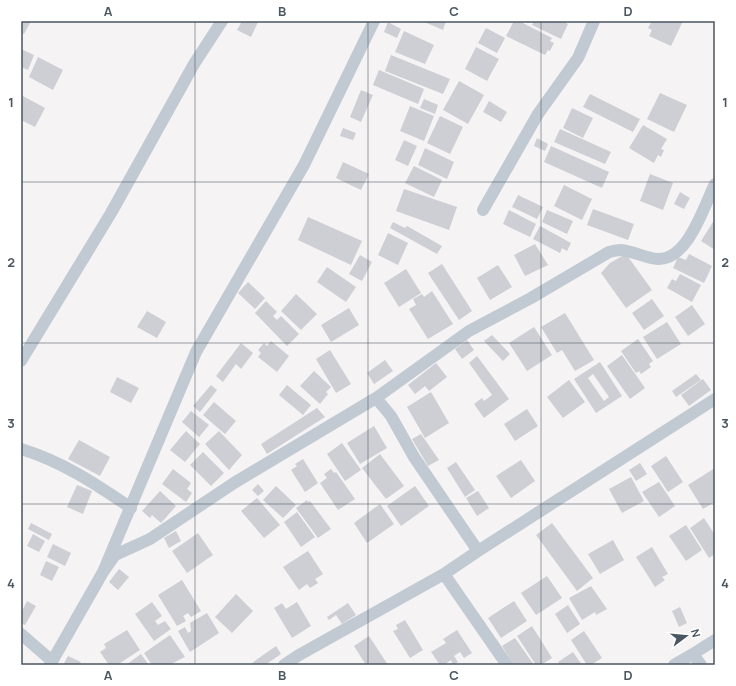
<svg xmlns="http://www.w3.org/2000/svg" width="736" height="686" font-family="Manrope,sans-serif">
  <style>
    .building { fill: #cdcfd5; fill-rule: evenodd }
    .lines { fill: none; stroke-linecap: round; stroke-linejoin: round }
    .minor { stroke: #c1cad2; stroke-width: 12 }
    .grid { fill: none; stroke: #4a5661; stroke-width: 1; stroke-opacity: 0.55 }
    .neatline { fill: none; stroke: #4a5661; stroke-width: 1.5 }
    .grid-label { font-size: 13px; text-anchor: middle; font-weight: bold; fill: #4a5661 }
  </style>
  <rect width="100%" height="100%" fill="#f5f3f3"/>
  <path class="building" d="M21 21H31L24 34 21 32Z
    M242 21 258 22 251 37 237 30Z
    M422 21H446L443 30Z
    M514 21H519L552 38 550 41 554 43 550 51 548 50 545 55 506 36Z
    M534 21H562L568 24 561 39 532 25Z
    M652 21H683L671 46 649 36 652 30 648 28Z
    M388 22 401 29 397 38 384 32Z
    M486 28 505 38 497 53 478 43Z
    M404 31 434 45 425 64 395 52Z
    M476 47 499 59 487 81 465 69Z
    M21 49 34 55 28 70 21 67Z
    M391 55 450 79 443 94 385 71Z
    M38 57 63 70 53 90 29 77Z
    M379 70 424 89 418 104 373 85Z
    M459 81 484 95 468 124 443 110Z
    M361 90 373 95 361 122 350 117Z
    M660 93 687 105 674 132 647 119Z
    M590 94 640 119 633 132 583 107Z
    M21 95 45 108 35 127 21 120Z
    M424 99 438 105 435 114 420 108Z
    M489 101 507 112 501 122 483 112Z
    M410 106 434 116 424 141 400 131Z
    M572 108 593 118 583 138 563 128Z
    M440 116 463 127 450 154 427 143Z
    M643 125 667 139 661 149 664 150 661 157 658 155 654 163 629 148Z
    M343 128 356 133 353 140 340 136Z
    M560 129 611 152 605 164 554 142Z
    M537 138 548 144 545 151 534 146Z
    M404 140 417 146 408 166 395 160Z
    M551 146 609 172 602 188 544 162Z
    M425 148 454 162 447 179 418 165Z
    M343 162 369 174 361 190 336 178Z
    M414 166 442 180 434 197 405 183Z
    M650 174 673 183 663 210 640 201Z
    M564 185 592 199 582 220 554 206Z
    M404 189 457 207 449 230 396 211Z
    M680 192 690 198 684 209 674 204Z
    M518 195 543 207 537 219 512 207Z
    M593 209 634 224 628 240 587 225Z
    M509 210 536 224 530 237 503 224Z
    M547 210 573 221 567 234 542 222Z
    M308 217 362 241 351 265 298 240Z
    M393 222 405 228 407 226 442 246 437 254 390 228Z
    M713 222 715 223V250L701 241Z
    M540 226 571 243 567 251 562 248 560 253 533 239Z
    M388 233 408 243 398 265 378 255Z
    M535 244 548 265 525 276 514 255Z
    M626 254 652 290 626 308 601 273 610 263Z
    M689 254 712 266 704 283 673 268 678 257 686 260Z
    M360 255 372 262 362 281 349 274Z
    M442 264 472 311 459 320 428 273Z
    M498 265 512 287 490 300 477 278Z
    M327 267 356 287 346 302 317 282Z
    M406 269 421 293 399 307 384 283Z
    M680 274 701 285 692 302 667 288 672 279 676 281Z
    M248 282 265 298 255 309 238 293Z
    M432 291 453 324 428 339 409 309 416 305 413 299 422 294 424 297Z
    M296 294 317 314 301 330 281 311Z
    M652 299 664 316 644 330 632 313Z
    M266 301 277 312 273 316 277 320 281 316 299 334 287 346 255 313Z
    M692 305 705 324 688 336 675 317Z
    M349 308 359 325 331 342 321 325Z
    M147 311 166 322 157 338 137 327Z
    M565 313 594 360 575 371 562 350 557 353 541 327Z
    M667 322 681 344 657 359 643 337Z
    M534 327 552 355 527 371 509 343Z
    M492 335 510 354 503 361 484 341Z
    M638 339 653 361 649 364 651 367 641 374 639 371 636 373 621 351Z
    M467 340 474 350 462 359 455 349Z
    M271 341 289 356 277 372 258 357 261 353 258 350 264 343 267 346Z
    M241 343 253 353 241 369 236 364 223 382 216 376Z
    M330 350 351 384 336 393 316 359Z
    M622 355 645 388 630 399 607 366Z
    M477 356 509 399 484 418 474 404 482 398 484 401 492 395 469 363Z
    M385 360 393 371 374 384 367 373Z
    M600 362 622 396 596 413 574 379ZM593 374 609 397 604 401 588 378Z
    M436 363 447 377 429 391 425 386 415 394 408 385Z
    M314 371 331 387 326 392 328 394 320 404 300 386Z
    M696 374 701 380 676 397 672 391Z
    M117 377 139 388 131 403 110 392Z
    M703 379 711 390 689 406 681 395Z
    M569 380 585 402 563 418 547 397Z
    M211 385 217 390 200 412 193 406Z
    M287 385 311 405 303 415 279 395Z
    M431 392 449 423 425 438 407 407Z
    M214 402 236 421 225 434 203 415Z
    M317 408 325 417 267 454 261 444Z
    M527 409 538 426 515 441 504 424Z
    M191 411 209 425 199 437 182 422Z
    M374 426 387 448 360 464 347 443Z
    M186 431 200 444 185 462 170 450Z
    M219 431 242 455 229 470 205 444Z
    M421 434 439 460 428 466 412 439Z
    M79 440 110 457 100 476 68 459Z
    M342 443 361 470 345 481 327 454Z
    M203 452 224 473 211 486 190 465Z
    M380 454 404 486 386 499 362 468Z
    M666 456 683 482 668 492 651 466Z
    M303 459 318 483 305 492 291 470 297 466 295 464Z
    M521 460 535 481 511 498 496 476Z
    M456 462 475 490 465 497 447 468Z
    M640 463 647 474 636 481 629 470Z
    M715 468V502L703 509 688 485Z
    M173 469 191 483 187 489 192 493 186 502 162 484Z
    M331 469 334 473 336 472 355 499 338 510 320 483 327 478 324 474Z
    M631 477 644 501 622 513 609 489Z
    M659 482 675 506 659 517 642 492Z
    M258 484 264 491 258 496 252 490Z
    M77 485 92 491 83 514 67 507Z
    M276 486 296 505 283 518 263 500Z
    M415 486 429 506 401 526 387 506Z
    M160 491 176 506 161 523 152 515 150 518 142 511Z
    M478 491 489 508 477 516 466 498Z
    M257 498 280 525 264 538 241 511Z
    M307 500 308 502 310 501 331 529 318 538 296 508Z
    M380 504 394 524 367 543 354 523Z
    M297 512 315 537 301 547 284 522Z
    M704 518 715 535V554L709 558 690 528Z
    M31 523 52 534 49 540 28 529Z
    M552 523 593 578 577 591 536 535Z
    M686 525 702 550 686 561 669 536Z
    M176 531 181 541 169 548 164 538Z
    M198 533 213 555 187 573 172 551Z
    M33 534 45 541 39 552 27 546Z
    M613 540 624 560 600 574 588 554Z
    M53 544 71 553 65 566 47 557Z
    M652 547 668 574 662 577 665 580 655 587 636 557Z
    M308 551 323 574 315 579 318 583 310 588 307 584 299 590 283 567Z
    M46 561 59 567 52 581 40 575Z
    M119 569 129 577 118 590 109 582Z
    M547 576 562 598 536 615 521 593Z
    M182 580 201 611 191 617 188 613 183 616 186 621 177 626 158 595Z
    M591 586 607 609 596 615 595 612 582 620 569 598Z
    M236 594 253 611 232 633 215 617Z
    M27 601 36 606 25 625 21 623V613Z
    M514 601 527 621 501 638 488 618Z
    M152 602 162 616 155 621 158 625 165 621 171 629 154 641 135 614Z
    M297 602 311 626 292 638 274 608 282 603 286 609Z
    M348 603 356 615 342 624 336 615 329 620 327 617Z
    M568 605 580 624 567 633 555 614Z
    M680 607 687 623 679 627 672 611Z
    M207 613 219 633 190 652 178 631 185 627 188 633 191 631 190 623Z
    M405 620 423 650 410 658 393 631 398 629 396 625Z
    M532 626 552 658 541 665H536L517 636Z
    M127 630 140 650 117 665H109L100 652 106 648 104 644Z
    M457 630 472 653 464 658 460 652 454 656 458 662 453 665 451 660 444 665H440L431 652 446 643 443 639Z
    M584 631 602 658 591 665H587L571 640Z
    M170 635 185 657 169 665H152L144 653Z
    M369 636 388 665H366L354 646Z
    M515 638 534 665H514L502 646Z
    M276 646 281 654 265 665H254L252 663Z
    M573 652 582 665H561L558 662Z
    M141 654 148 664 126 665Z
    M68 656 81 662 79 665H63Z"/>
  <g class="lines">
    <path class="minor" d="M483 210 538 114 578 58 594 21
      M21 361 111 213 194 64 222 21
      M376 398 391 416 414 457 478 551
      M21 449C61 461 96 484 131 508
      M103 572 115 555 150 539 234 483 376 398 469 331 531 298 609 252C613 251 617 250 621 250 633 251 645 258 658 259 688 260 704 206 715 184
      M444 574 507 665
      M21 634 52 661
      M50 665 103 572 196 352 304 165 374 21
      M284 665 299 655 444 574 478 551 715 399
      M674 665 693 654
      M701 665 693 654 715 640"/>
  </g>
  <path class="grid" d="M195 21V665M368 21V665M541 21V665M21 182H715M21 343H715M21 504H715"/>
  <rect width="736" height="686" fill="none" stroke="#ffffff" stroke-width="44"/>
  <g transform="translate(686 636) rotate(74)" stroke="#ffffff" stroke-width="3" paint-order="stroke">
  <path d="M0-3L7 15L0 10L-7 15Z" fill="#4a5661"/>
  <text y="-6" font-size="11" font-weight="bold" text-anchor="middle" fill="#4a5661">N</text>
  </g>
  <rect x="22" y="22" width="692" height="642" class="neatline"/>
  <g class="grid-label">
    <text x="108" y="16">A</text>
    <text x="282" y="16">B</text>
    <text x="454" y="16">C</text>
    <text x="628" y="16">D</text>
    <text x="11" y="107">1</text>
    <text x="725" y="107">1</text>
    <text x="11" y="267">2</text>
    <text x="725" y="267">2</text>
    <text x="11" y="428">3</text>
    <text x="725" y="428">3</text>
    <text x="11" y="588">4</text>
    <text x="725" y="588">4</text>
    <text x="108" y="680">A</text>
    <text x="282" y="680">B</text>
    <text x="454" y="680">C</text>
    <text x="628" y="680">D</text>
  </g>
</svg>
